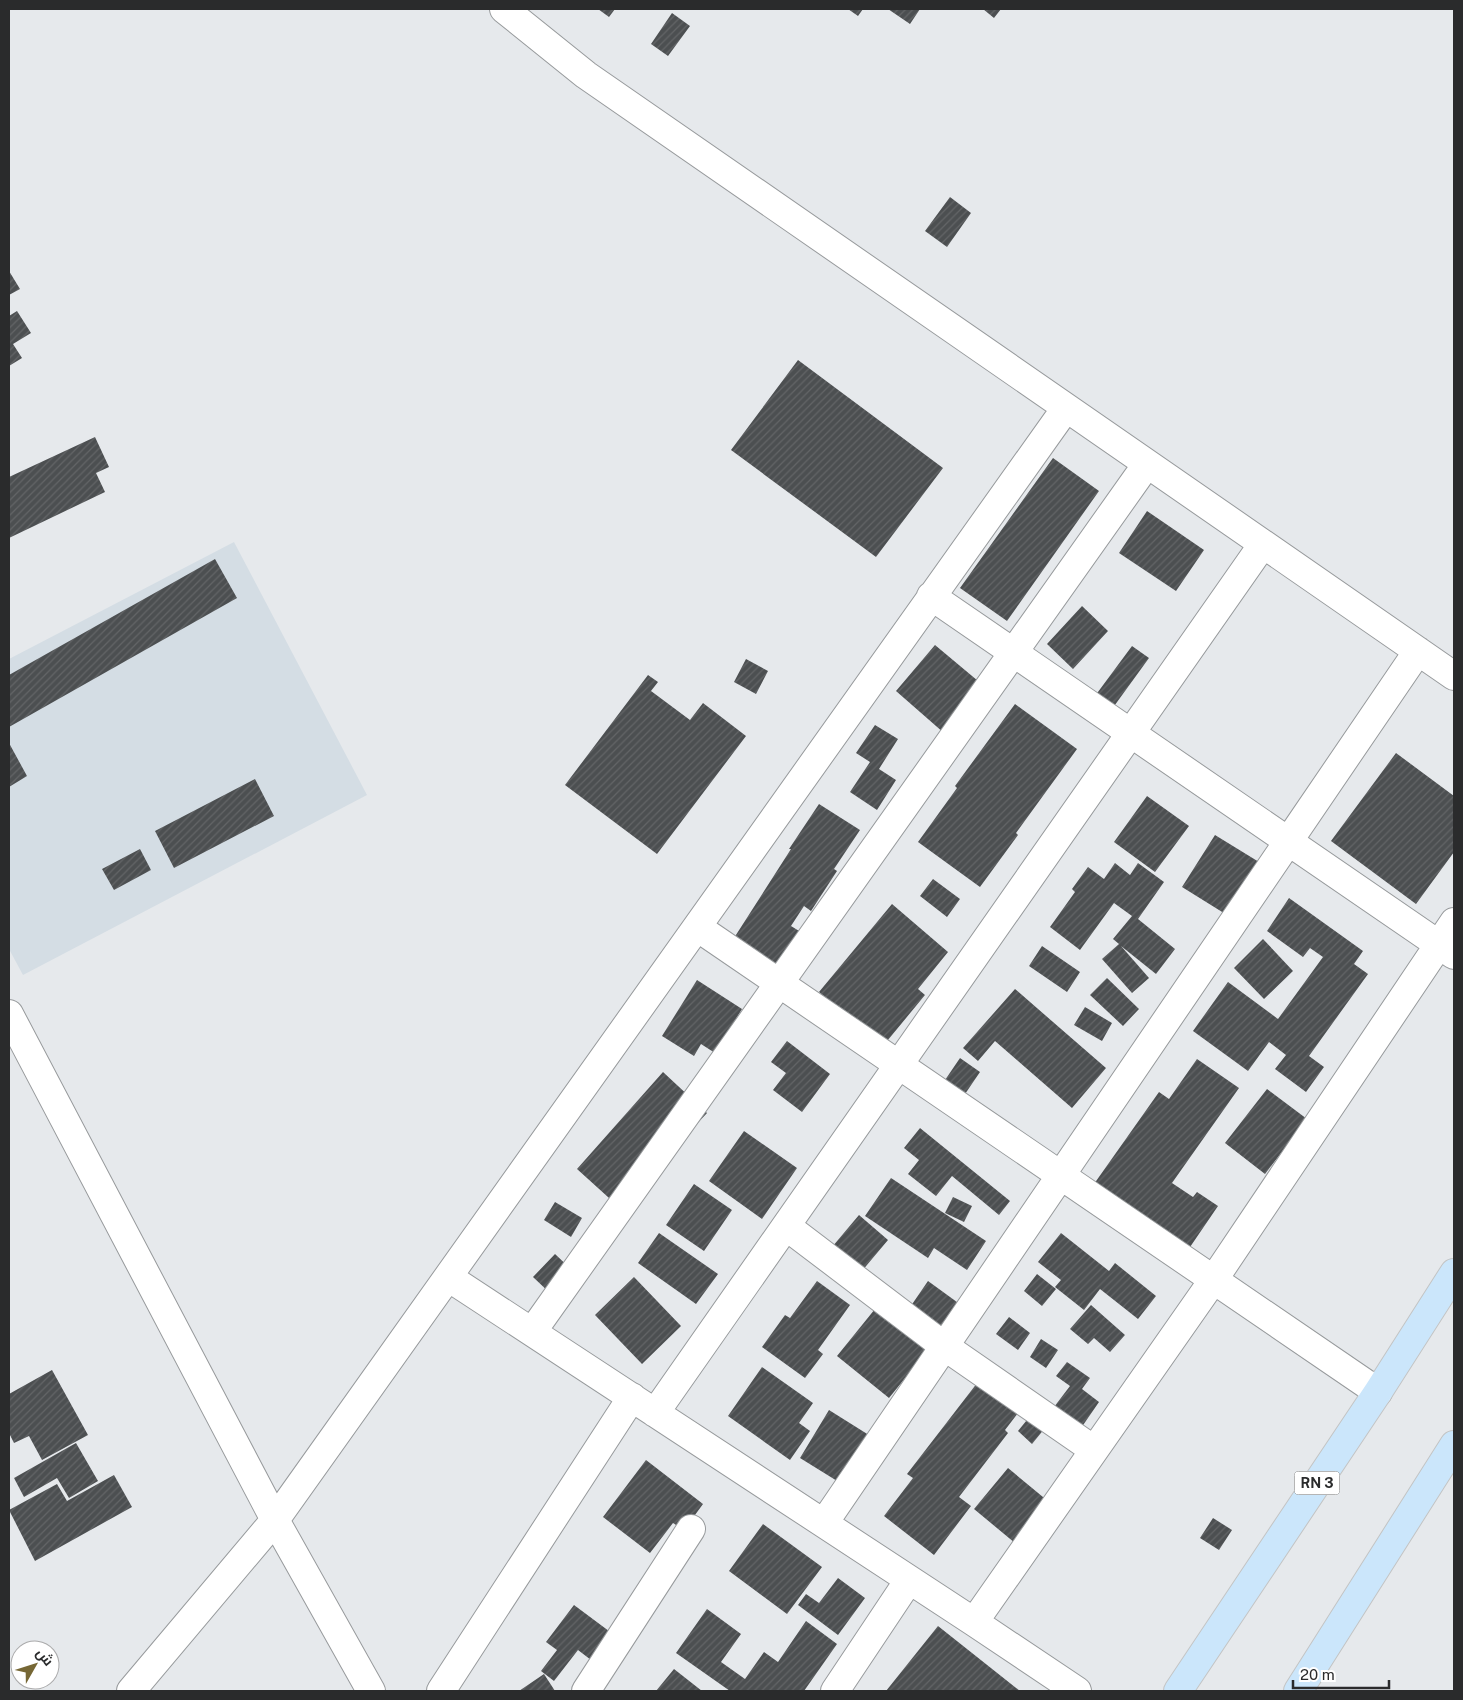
<svg xmlns="http://www.w3.org/2000/svg" width="1463" height="1700" font-family="'Public Sans',Cairo,sans-serif">
  <style>
    .built { fill: #d4dde4 }
    .building { fill: url(#building-hatch) }
    .lines { fill: none; stroke-linecap: round; stroke-linejoin: round }
    .minor-casing { stroke: #979a9c; stroke-width: 30 }
    .major-casing { stroke: #c3c4c4; stroke-width: 30 }
    .minor { stroke: #fff; stroke-width: 28 }
    .major { stroke: #cbe6fb; stroke-width: 28 }
    .labels { text-anchor: middle; dominant-baseline: central; stroke-width: 5; stroke-linejoin: round; paint-order: stroke }
    .shield { fill: #fff; stroke: #6a6b6b; stroke-width: 1 }
    .shield-label { font-size: 14px; font-weight: bold; fill: #2a2b2c }
  </style>
  <defs>
    <pattern id="building-hatch" width="6" height="6" patternUnits="userSpaceOnUse" patternTransform="scale(1.25)"><rect width="6" height="6" fill="#4c4f51"/><path d="M-1 1l2-2M0 6l6-6M5 7l2-2" fill="none" stroke="#636567"/></pattern>
  </defs>
  <rect width="100%" height="100%" fill="#e6e9ec"/>
  <path class="built" d="M234 542 367 795 23 975 9 949V659Z"/>
  <path class="building" d="M598 9H615L609 17Z
    M848 9H863L858 16Z
    M888 9H920L910 24Z
    M983 9H1001L994 18Z
    M672 13 690 26 668 56 651 44Z
    M950 197 971 213 947 247 925 231Z
    M9 271 20 289 9 295Z
    M17 311 31 333 13 344 22 358 9 366V316Z
    M798 360 943 468 876 557 731 450Z
    M95 437 109 467 96 473 105 492 9 538V477Z
    M1053 458 1099 491 1007 621 960 588Z
    M1147 511 1204 550 1176 591 1119 553Z
    M215 559 237 598 9 727V675Z
    M1082 606 1108 631 1073 669 1047 644Z
    M935 645 984 686 944 733 896 691Z
    M1132 646 1149 658 1112 709 1095 696Z
    M746 659 768 671 756 694 734 682Z
    M648 675 658 682 651 691 690 720 703 703 746 736 657 854 565 785Z
    M1015 704 1077 749 1016 833 1018 835 980 887 918 842 957 788 955 786Z
    M875 725 898 739 879 769 896 780 877 810 850 792 870 762 856 753Z
    M9 743 27 776 9 787Z
    M1396 753 1454 796V852L1416 904 1331 841Z
    M255 779 274 816 174 868 155 831Z
    M1147 796 1189 826 1155 872 1114 842Z
    M819 804 860 830 834 869 837 871 811 911 804 906 791 926 812 939 789 974 734 938 791 849H789Z
    M1215 835 1259 862 1227 915 1182 887Z
    M140 849 151 870 114 890 102 869Z
    M1115 863 1130 875 1138 863 1164 882 1138 919 1175 949 1156 974 1121 946 1149 978 1132 993 1102 959 1119 944 1113 939 1132 916 1114 903 1080 950 1050 927 1075 892 1072 889 1088 867 1104 879Z
    M933 879 960 899 947 917 920 896Z
    M1289 898 1363 951 1354 964 1368 974 1309 1056 1324 1067 1306 1092 1275 1069 1286 1055 1269 1042 1248 1071 1193 1031 1228 982 1278 1019 1323 957 1310 948 1303 957 1267 931Z
    M892 904 948 952 918 989 925 995 883 1046 819 992Z
    M1263 939 1293 971 1264 999 1234 968Z
    M1042 946 1080 972 1067 992 1029 966Z
    M1107 978 1139 1009 1123 1026 1090 995Z
    M697 980 742 1009 715 1053 701 1044 694 1056 662 1036Z
    M1015 989 1106 1068 1072 1108 995 1041 978 1061 963 1048Z
    M1085 1007 1112 1023 1102 1041 1074 1025Z
    M787 1041 830 1074 802 1112 773 1090 786 1073 771 1062Z
    M960 1058 980 1072 963 1097 943 1083Z
    M1197 1059 1239 1088 1172 1183 1193 1197 1197 1192 1218 1206 1188 1250 1094 1184 1159 1092 1169 1099Z
    M663 1072 707 1113 619 1207 577 1169Z
    M1267 1089 1307 1119 1265 1174 1225 1143Z
    M920 1128 1010 1201 999 1215 952 1176 936 1196 908 1174 919 1160 904 1148Z
    M744 1131 797 1168 762 1219 709 1181Z
    M891 1178 986 1241 967 1270 934 1248 928 1258 865 1216Z
    M694 1184 732 1210 704 1251 666 1225Z
    M953 1197 972 1206 964 1222 945 1213Z
    M555 1202 582 1218 571 1237 544 1220Z
    M859 1215 888 1240 856 1278 827 1253Z
    M659 1233 718 1274 696 1304 638 1263Z
    M1061 1233 1109 1271 1115 1263 1156 1296 1138 1319 1100 1289 1084 1310 1055 1287 1061 1280 1038 1262Z
    M555 1254 574 1272 552 1295 533 1277Z
    M1037 1274 1056 1289 1042 1306 1024 1291Z
    M634 1277 681 1326 642 1364 595 1315Z
    M817 1281 850 1305 818 1350 823 1354 805 1378 762 1347 785 1315 790 1318Z
    M928 1281 961 1305 937 1339 904 1316Z
    M1091 1305 1125 1335 1110 1352 1094 1338 1088 1344 1070 1329Z
    M875 1309 927 1351 889 1398 837 1356Z
    M1009 1317 1030 1333 1018 1350 996 1334Z
    M1041 1339 1058 1350 1046 1368 1030 1357Z
    M1067 1362 1090 1378 1082 1389 1099 1402 1079 1431 1051 1411 1070 1386 1056 1376Z
    M762 1367 813 1403 799 1423 810 1431 790 1460 728 1416Z
    M52 1370 88 1435 42 1460 29 1436 14 1443 9 1433V1394Z
    M981 1378 1021 1409 1005 1430 1008 1433 959 1497 971 1506 934 1555 884 1516 913 1478 907 1474Z
    M829 1410 872 1437 842 1484 800 1458Z
    M1031 1415 1045 1428 1032 1444 1018 1431Z
    M76 1443 98 1481 69 1498 57 1478 24 1497 14 1478Z
    M646 1460 703 1504 684 1530 673 1523 650 1553 603 1517Z
    M1008 1468 1049 1502 1015 1543 974 1509Z
    M114 1475 132 1507 35 1561 9 1510 57 1484 67 1501Z
    M1213 1518 1232 1530 1219 1550 1200 1538Z
    M763 1524 822 1567 787 1614 729 1571Z
    M838 1578 865 1598 838 1635 798 1605 806 1594 819 1603Z
    M574 1605 629 1646 608 1673 578 1650 554 1681 541 1671 557 1650 546 1642Z
    M707 1609 741 1634 721 1662 745 1679 764 1652 778 1662 806 1621 837 1644 804 1691H730L676 1653Z
    M938 1626 1020 1691H886Z
    M674 1669 702 1691H656Z
    M544 1674 555 1691H519Z"/>
  <g class="lines">
    <defs>
      <path id="minor" d="M504 9 586 75 1454 676
        M931 596 1454 955
        M697 927 1378 1392
        M9 1014 275 1520 371 1691
        M786 1226 944 1346 1094 1450
        M448 1277 974 1622 1077 1691
        M532 1332 1147 464
        M655 1413 1263 544
        M824 1523 1418 651
        M974 1622 1214 1279 1454 922
        M131 1691 275 1520 1066 408
        M441 1691 632 1397
        M586 1691 691 1529
        M835 1691 909 1580"/>
      <path id="major" d="M1178 1691 1378 1392 1454 1273
        M1298 1691 1454 1445"/>
    </defs>
    <use href="#minor" class="minor-casing"/>
    <use href="#major" class="major-casing"/>
    <use href="#minor" class="minor"/>
    <use href="#major" class="major"/>
  </g>
  <g class="labels">
    <rect class="shield" x="1294.5" y="1471.5" width="45" height="23" rx="4"/>
    <g class="shield-label">
      <text x="1317" y="1483">RN 3</text>
    </g>
  </g>
  <rect width="1463" height="1700" fill="none" stroke="#2a2b2c" stroke-width="20"/>
  <g transform="translate(35 1665) rotate(51)"><circle r="24" fill="#ffffff" stroke="#aaaaab"/>
  <path d="M0-4L9 19L0 12L-9 19Z" fill="#766735"/>
  <text y="-8" font-size="14" font-weight="bold" text-anchor="middle" fill="#2a2b2c">ش</text>
  </g>
  <path d="M1293 1680v8h96v-8" fill="none" stroke="#2a2b2c" stroke-width="2.5"/>
  <text x="1300" y="1680" font-size="15" fill="#2a2b2c" stroke="#ffffff" stroke-width="4" paint-order="stroke">20 m</text>
</svg>
